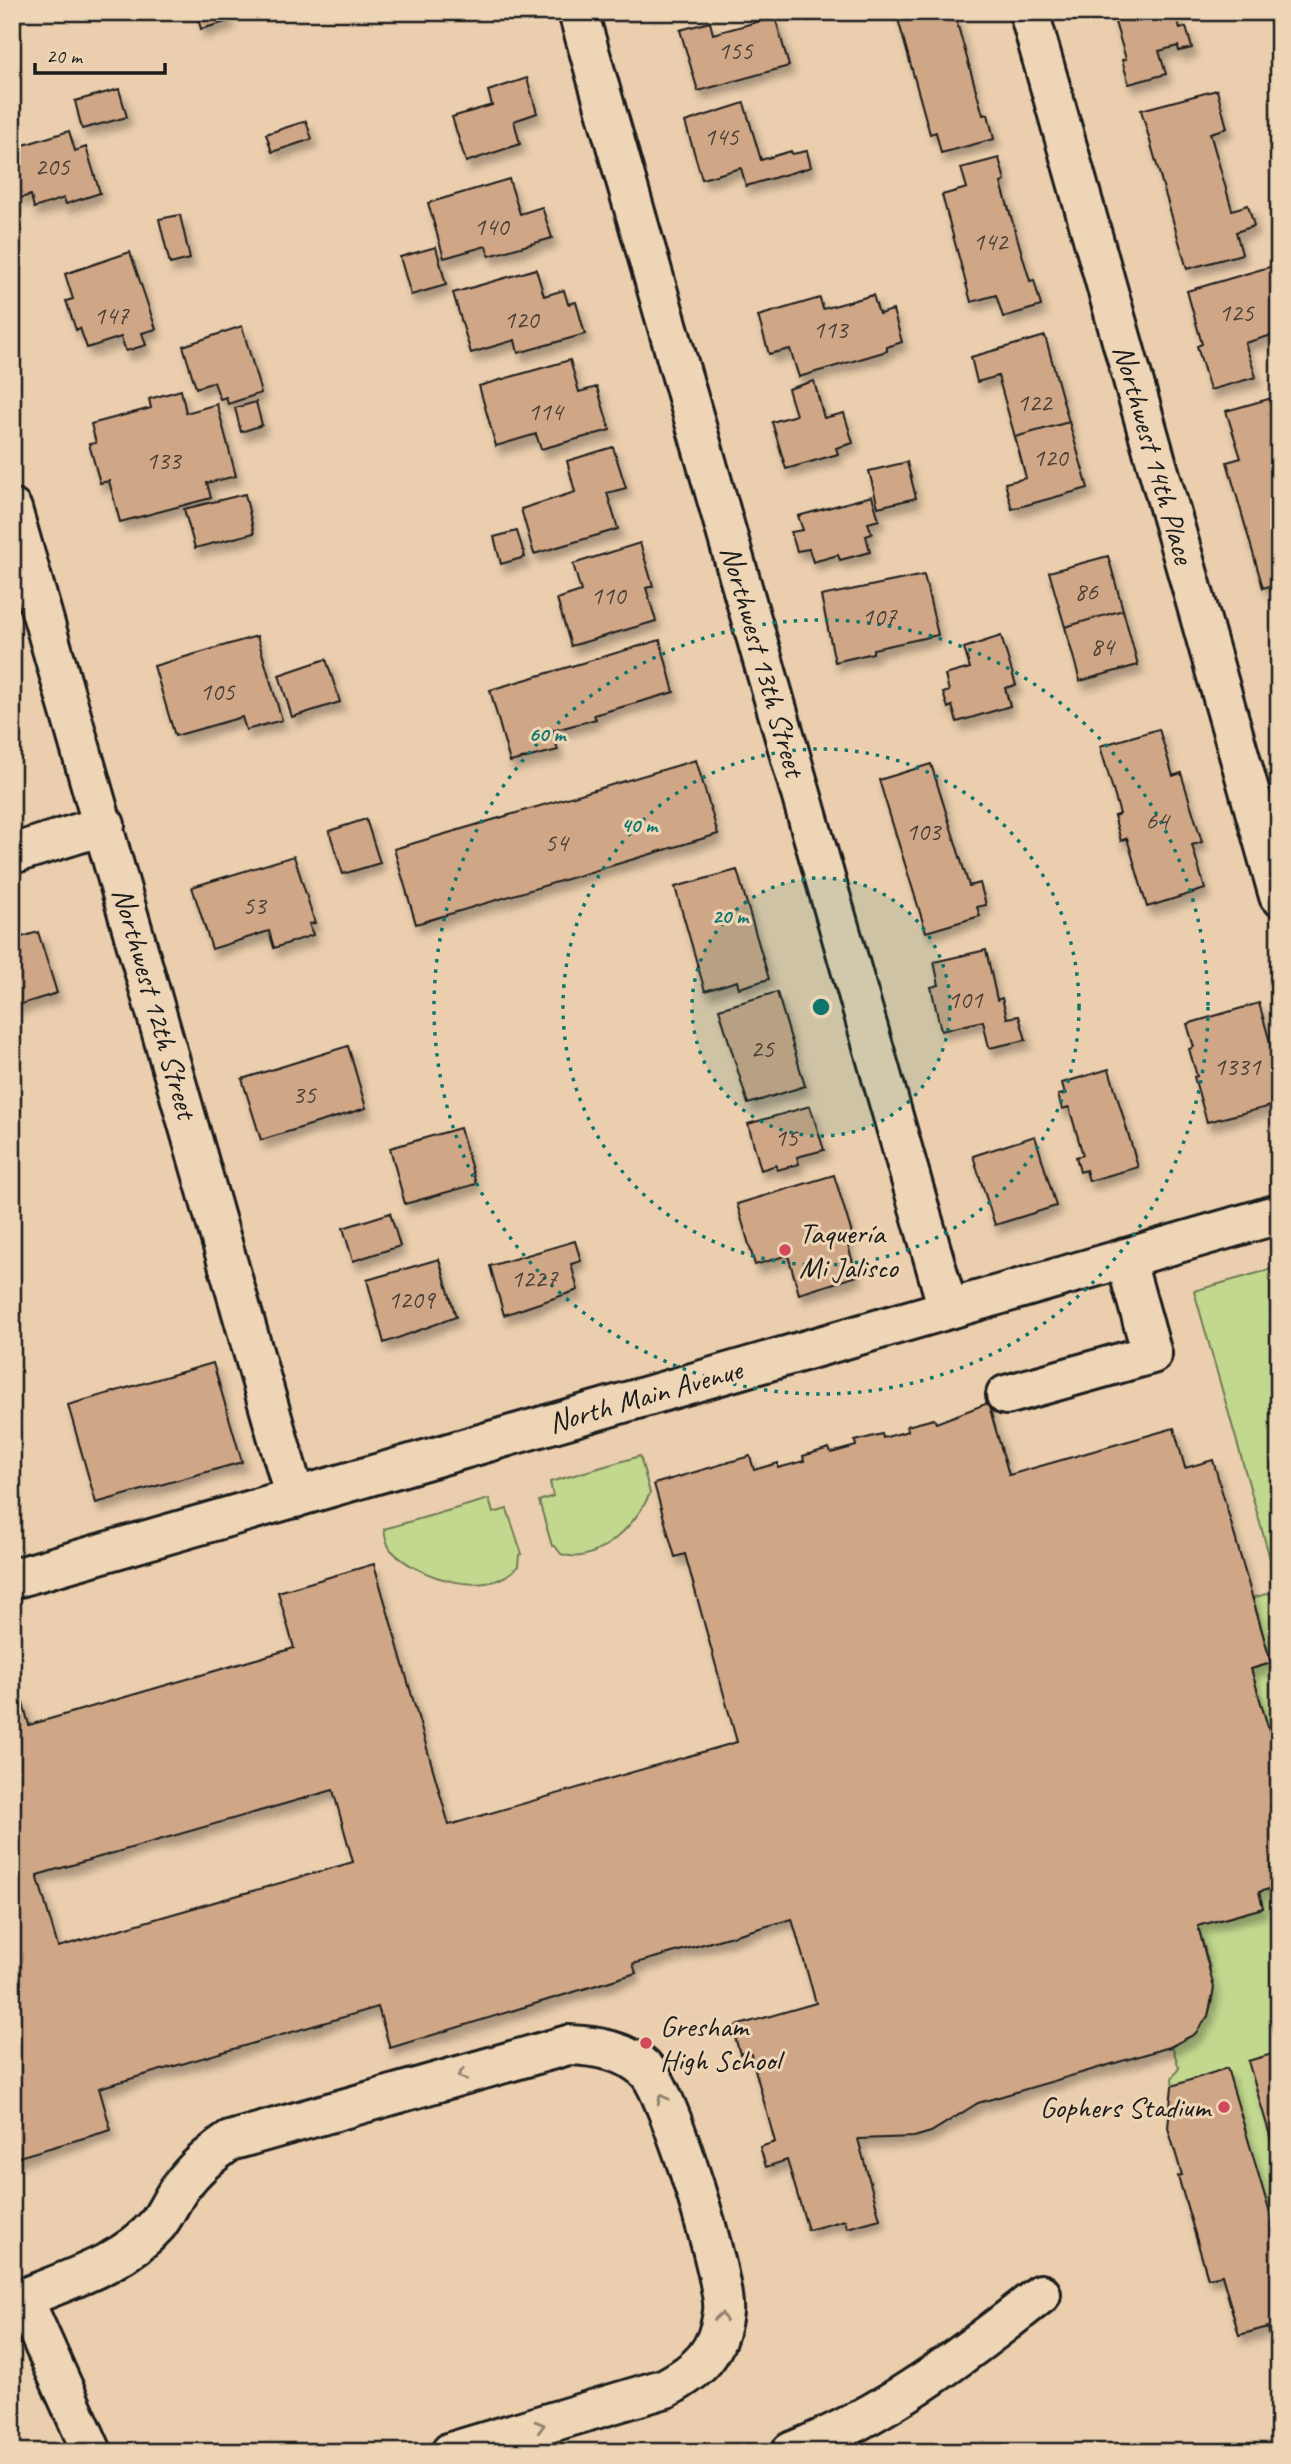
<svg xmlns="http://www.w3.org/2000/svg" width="1291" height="2464" font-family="Caveat,sans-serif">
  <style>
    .green { fill: #c2d88e; stroke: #6f7a55; stroke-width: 2 }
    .building { fill: #d0a786; stroke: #1c1c1c; stroke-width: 2; fill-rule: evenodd; filter: url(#shadow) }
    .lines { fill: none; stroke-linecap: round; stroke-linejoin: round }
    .minor-casing { stroke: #1c1c1c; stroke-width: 44 }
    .minor { stroke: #edd5b5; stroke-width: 38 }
    .oneway { stroke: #8f8270 }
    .ring { fill: none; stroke: #0f766e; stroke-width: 3.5; stroke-dasharray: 3.5 7 }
    .poi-dot { fill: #d1495b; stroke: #edd5b5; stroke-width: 2.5 }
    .labels { text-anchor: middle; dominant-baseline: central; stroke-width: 6; stroke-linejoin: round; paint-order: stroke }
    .number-label { font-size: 26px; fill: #493f36 }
    .street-label { font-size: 30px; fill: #1c1c1c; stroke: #edd5b5 }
    .poi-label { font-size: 30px; fill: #1c1c1c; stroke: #edd5b5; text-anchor: start }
    .centre { fill: #0f766e; stroke: #edd5b5; stroke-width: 3.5 }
    .ring-label { font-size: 21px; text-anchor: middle; font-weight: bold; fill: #0f766e; stroke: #edd5b5; stroke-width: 6; stroke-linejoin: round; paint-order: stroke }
  </style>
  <defs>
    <filter id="shadow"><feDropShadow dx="4.5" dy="8" stdDeviation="3.5" flood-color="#0004"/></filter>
  </defs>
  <rect width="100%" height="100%" fill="#eacead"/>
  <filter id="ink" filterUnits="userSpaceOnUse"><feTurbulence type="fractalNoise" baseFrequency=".0143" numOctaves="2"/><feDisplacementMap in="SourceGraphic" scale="14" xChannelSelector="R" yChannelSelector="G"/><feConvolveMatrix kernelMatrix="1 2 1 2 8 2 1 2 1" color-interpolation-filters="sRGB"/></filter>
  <g filter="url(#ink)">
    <path class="green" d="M1279 1267V1765L1251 1669 1271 1663 1253 1598 1279 1590 1194 1291Z
      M640 1456 650 1493C638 1522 597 1567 561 1554L555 1546H552L539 1501 553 1496 550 1482Z
      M489 1499 493 1513 507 1509 522 1554 519 1555 518 1566C489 1601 417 1578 391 1550 387 1545 385 1536 384 1529Z
      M1279 1886V2341L1272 2342 1267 2327 1239 2335 1222 2275 1208 2278 1178 2176 1182 2175 1172 2078 1179 2068 1172 2046C1231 2020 1212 1975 1198 1926L1263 1908 1259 1892Z"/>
    <path class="building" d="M196 12H227L229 21 201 29Z
      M896 12H954L983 115 988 114 994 139 941 153 936 132 930 134Z
      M1112 12H1175L1180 29 1186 27 1192 48 1179 51 1178 46 1159 51 1166 74 1129 84 1122 60 1126 59Z
      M775 17 789 66 698 91 680 30 710 22 713 34Z
      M1279 17V60L1268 20Z
      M527 78 537 113 514 121 520 144 466 162 452 117 492 105 488 91Z
      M119 89 127 117 82 129 75 101Z
      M1217 90 1227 128 1210 133 1232 210 1248 205 1254 226 1236 232 1242 254 1187 269 1141 110Z
      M744 103 761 160 791 151 792 154 807 151 811 167 746 186 741 168 702 179 685 122Z
      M306 121 312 139 272 152 266 134Z
      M69 131 75 151 86 147 100 193 66 204 64 198 34 208 31 195 20 198 12 172V161L18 159 14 148Z
      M999 158 1005 181 1001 183 1030 281 1034 280 1041 306 1003 317 996 295 971 302 942 195 967 188 961 168Z
      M509 179 520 214 542 207 552 238 489 256 486 246 444 258 428 203Z
      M180 215 190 259 170 264 159 219Z
      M436 247 446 285 411 295 400 257Z
      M130 252 156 329 142 333 146 345 126 351 121 337 87 348 80 328 76 330 66 301 73 299 65 274Z
      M1276 265 1279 276V333L1245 343 1256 377 1210 390 1197 346 1202 344 1187 291Z
      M536 269 544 296 564 290 568 304 576 302 585 334 518 353 515 340 471 353 453 293Z
      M873 295 879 314 893 310 902 342 887 347V351L799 377 790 349 769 354 758 316 820 298 823 309Z
      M242 326 261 393 228 404 226 397 220 399 214 382 196 388 183 346Z
      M1045 336 1069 422 1015 437 998 376 977 382 971 357Z
      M570 360 579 392 597 387 610 430 541 449 536 434 496 446 479 386Z
      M814 381 824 418 844 413 853 443 836 448 838 454 786 469 772 422 796 415 788 389Z
      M181 390 186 413 217 404 236 476 207 483 211 498 120 522 109 481 100 483 89 444 96 443 91 424 151 408 149 399Z
      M1279 396V593L1276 584 1263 588 1227 462 1241 458 1226 411Z
      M256 402 262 425 241 432 235 408Z
      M1069 422 1088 488 1012 509 1005 483 1026 478 1015 437Z
      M613 447 626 488 607 493 618 529 534 554 521 509 575 492 567 461Z
      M907 462 916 498 878 507 869 471Z
      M245 494 254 533 195 548 184 509Z
      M872 496 879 520 868 523 872 534 866 536 870 552 840 560 838 555 813 562 809 549 797 551 791 532 803 530 798 516Z
      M517 531 525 557 501 564 494 537Z
      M640 543 653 586 646 588 656 621 571 646 557 599 581 591 573 564Z
      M1108 556 1123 610 1065 627 1049 572Z
      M924 575 938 635 873 649V653L835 662 821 596Z
      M1123 610 1138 665 1080 681 1065 627Z
      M257 636 282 720 246 730 242 717 175 736 154 666Z
      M1001 636 1016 685 1005 688 1010 706 957 722 952 706 948 708 943 693 949 691 945 675 970 668 964 648Z
      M660 640 674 692 594 715 596 719 552 731 558 750 510 762 490 690Z
      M326 659 340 702 292 717 279 675Z
      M1159 729 1173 776 1181 773 1202 842 1192 845 1205 889 1147 907 1127 838 1121 841 1114 816 1120 814 1100 746Z
      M696 760 718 834 416 924 394 849Z
      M931 764 969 886 980 883 986 905 977 907 980 916 926 932 879 780Z
      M366 819 380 863 343 874 329 831Z
      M294 856 315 923 309 924 313 935 274 948 269 931 212 949 192 887Z
      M737 870 769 979 739 988 737 981 705 991 675 887Z
      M38 932 57 993 12 1007V940Z
      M986 950 997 1000 1002 998 1007 1018 1019 1016 1026 1040 989 1048 983 1021 941 1031 931 987 939 985 934 962Z
      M777 992 805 1086 748 1104 719 1009Z
      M1259 1003 1273 1053 1278 1052 1279 1056V1104L1207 1122 1194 1077 1197 1076 1189 1049 1194 1047 1187 1024Z
      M348 1046 366 1108 261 1140 242 1079Z
      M1109 1069 1138 1167 1089 1181 1086 1170 1080 1172 1076 1157 1083 1155 1069 1107 1062 1109 1058 1095 1065 1094 1062 1083Z
      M810 1106 824 1150 797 1157 799 1164 777 1170 776 1165 761 1170 748 1124Z
      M460 1128 476 1184 405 1204 390 1148Z
      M1035 1136 1056 1206 995 1225 973 1156Z
      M834 1175 853 1237 846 1239 857 1276 799 1294 788 1255 755 1265 737 1204Z
      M390 1213 400 1246 353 1261 343 1228Z
      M575 1241 581 1261 571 1264 578 1290 504 1315 490 1266Z
      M439 1259 456 1317 384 1343 367 1280Z
      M213 1363 242 1462 96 1503 68 1405Z
      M988 1403 1009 1475 1174 1428 1185 1468 1213 1460 1271 1663 1251 1669 1279 1765V1886L1259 1892 1263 1908 1198 1926 1214 1988 1208 2016 1195 2034 1170 2047 978 2103 931 2132 914 2137 858 2139 880 2219 847 2228 845 2220 808 2230 787 2160 766 2167 760 2147 775 2142 750 2051 740 2054 732 2027 816 2003 792 1919 633 1964 636 1973 390 2048 378 2007 99 2088 111 2130 12 2159V1701L22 1699 29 1725 294 1648 278 1592 374 1564 449 1825 737 1742 685 1554 675 1557 654 1484 750 1456 754 1470 778 1463V1468L804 1461 803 1456 829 1448 831 1453 856 1446 855 1441 882 1434 883 1438 908 1431 907 1426 934 1419 936 1423ZM333 1790 353 1862 58 1947 37 1875Z
      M1279 2016V2048L1271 2019Z
      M1279 2052V2166L1248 2061Z
      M1227 2068 1279 2244V2341L1272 2342 1268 2327 1239 2335 1222 2275 1208 2278 1178 2176 1182 2175 1168 2128 1172 2086Z"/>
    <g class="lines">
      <defs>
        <path id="minor" d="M578 12 948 1309
          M1029 12 1279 896
          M12 509 295 1498
          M12 854 105 825
          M1006 1395 1152 1354 1125 1258
          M12 1579 1279 1214
          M23 2298 92 2452
          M12 2303C63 2280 119 2268 157 2225 166 2214 171 2200 180 2188 194 2168 210 2155 230 2141L568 2045C595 2046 626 2050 647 2071 669 2093 727 2281 723 2312 718 2353 699 2370 666 2388L451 2452
          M791 2452C885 2415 963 2356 1041 2294"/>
      </defs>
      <use href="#minor" class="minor-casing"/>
      <use href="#minor" class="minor"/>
    </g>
    <defs><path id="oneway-chevron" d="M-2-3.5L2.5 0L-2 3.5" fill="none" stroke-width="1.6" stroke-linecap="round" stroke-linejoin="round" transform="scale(1.75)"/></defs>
    <g class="oneway">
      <use href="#oneway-chevron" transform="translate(462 2075) rotate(164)"/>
      <use href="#oneway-chevron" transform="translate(662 2099) rotate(-117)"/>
      <use href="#oneway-chevron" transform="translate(721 2317) rotate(-81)"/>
      <use href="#oneway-chevron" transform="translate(540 2426) rotate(-16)"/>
    </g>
  </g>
  <circle cx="821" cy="1007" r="129" fill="#0f766e" fill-opacity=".12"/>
  <g class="ring">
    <circle cx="821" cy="1007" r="129"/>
    <circle cx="821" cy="1007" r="258"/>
    <circle cx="821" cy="1007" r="387"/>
  </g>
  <g class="poi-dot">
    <circle cx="785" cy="1250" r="7"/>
    <circle cx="646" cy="2043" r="7"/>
    <circle cx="1224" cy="2107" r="7"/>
  </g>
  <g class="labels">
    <g class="number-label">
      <text x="735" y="50">155</text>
      <text x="721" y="136">145</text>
      <text x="52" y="166">205</text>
      <text x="491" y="226">140</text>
      <text x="990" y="241">142</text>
      <text x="1236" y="312">125</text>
      <text x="111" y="315">147</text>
      <text x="521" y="319">120</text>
      <text x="830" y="329">113</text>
      <text x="1034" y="402">122</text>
      <text x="545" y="411">114</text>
      <text x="1050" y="457">120</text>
      <text x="163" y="460">133</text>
      <text x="1086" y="591">86</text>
      <text x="608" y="595">110</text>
      <text x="879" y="616">107</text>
      <text x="1102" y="646">84</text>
      <text x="217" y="691">105</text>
      <text x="1157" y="820">64</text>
      <text x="923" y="831">103</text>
      <text x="556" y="842">54</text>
      <text x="254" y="905">53</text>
      <text x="965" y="999">101</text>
      <text x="762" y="1048">25</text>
      <text x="1237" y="1066">1331</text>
      <text x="304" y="1094">35</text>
      <text x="786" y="1137">15</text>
      <text x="534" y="1278">1227</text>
      <text x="411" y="1299">1209</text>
    </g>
    <g class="street-label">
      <text transform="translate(1154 454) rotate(74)">Northwest 14th Place</text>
      <text transform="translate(763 661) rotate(74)">Northwest 13th Street</text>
      <text transform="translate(155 1003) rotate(74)">Northwest 12th Street</text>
      <text transform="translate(645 1396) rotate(-16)">North Main Avenue</text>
    </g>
    <g class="poi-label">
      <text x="799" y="1233">Taquería<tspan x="799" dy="34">Mi Jalisco</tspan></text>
      <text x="660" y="2026">Gresham<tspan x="660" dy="34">High School</tspan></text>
      <text x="1210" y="2107" text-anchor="end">Gophers Stadium</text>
    </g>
  </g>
  <circle cx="821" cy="1007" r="10" class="centre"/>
  <g class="ring-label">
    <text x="547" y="741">60 m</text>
    <text x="639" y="832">40 m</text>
    <text x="730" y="923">20 m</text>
  </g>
  <rect width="1291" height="2464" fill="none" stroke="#edd5b5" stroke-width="42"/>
  <rect x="21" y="21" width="1249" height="2422" fill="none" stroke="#1c1c1c" stroke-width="2.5" filter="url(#ink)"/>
  <path d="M35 63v10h130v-10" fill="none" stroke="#1c1c1c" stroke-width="3.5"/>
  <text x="46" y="63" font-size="21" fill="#1c1c1c" stroke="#edd5b5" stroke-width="5" paint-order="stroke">20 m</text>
</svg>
